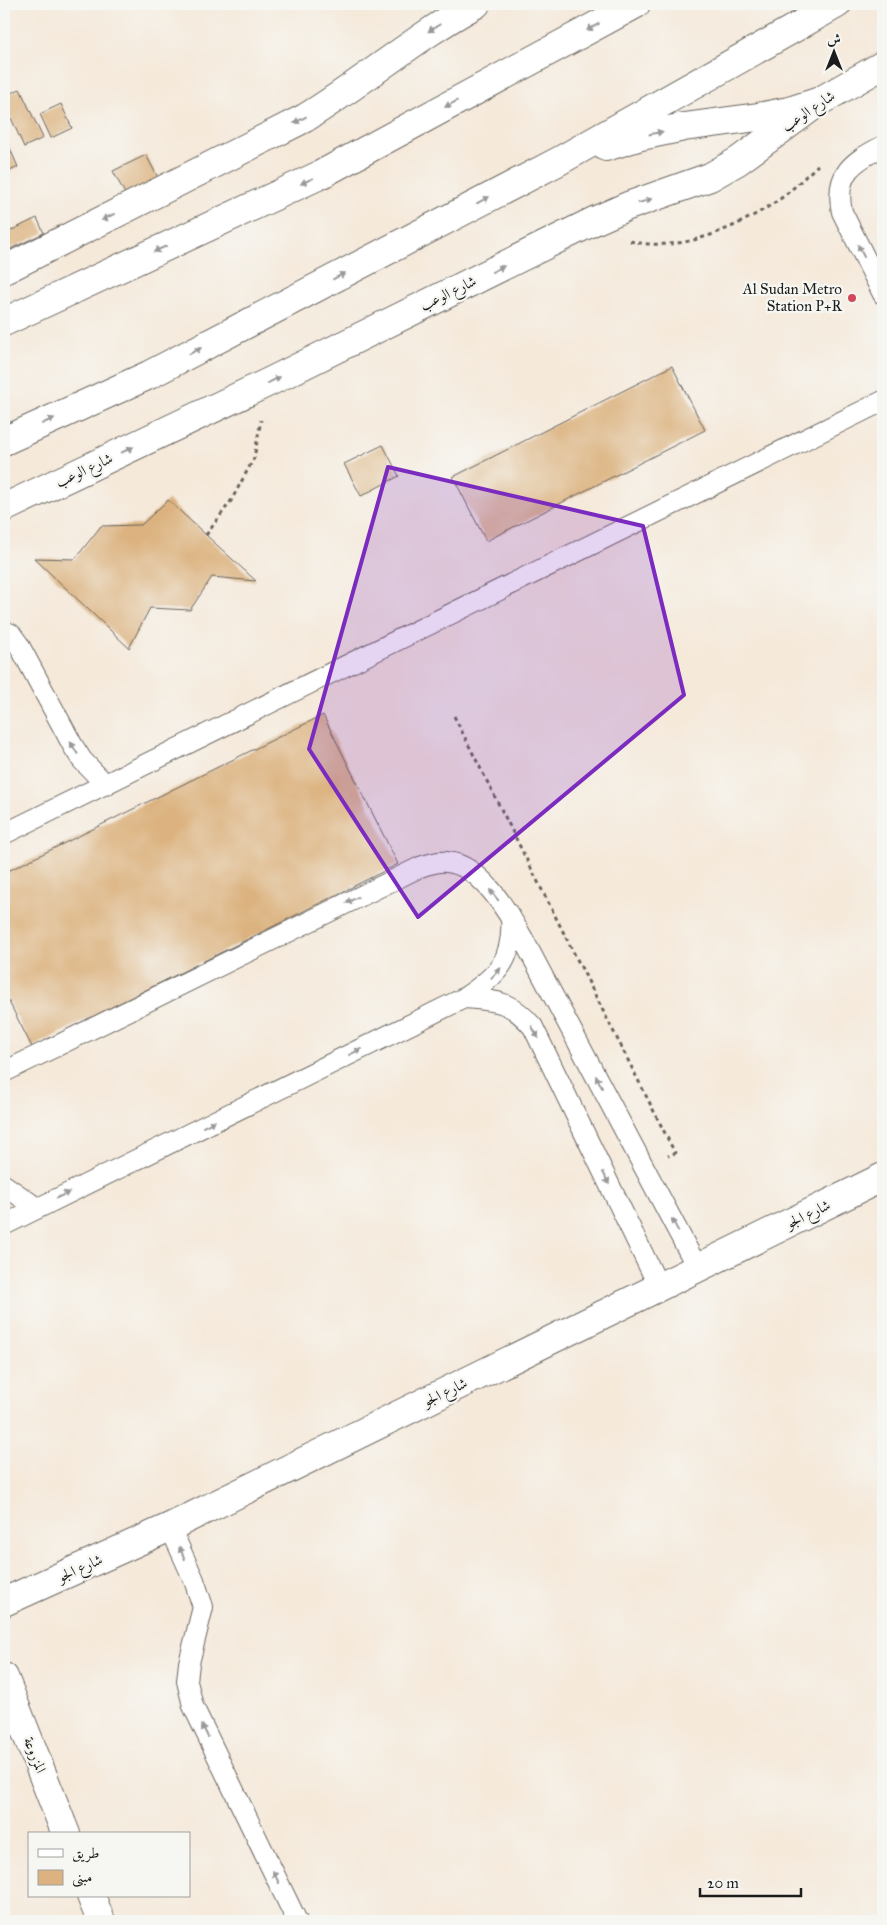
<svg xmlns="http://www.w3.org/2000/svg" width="887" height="1925" font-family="'IM FELL Great Primer',Amiri,serif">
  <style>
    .building { fill: #dcb380 }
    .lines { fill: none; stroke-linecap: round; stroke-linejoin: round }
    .lane-casing { stroke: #68645e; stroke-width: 22 }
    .street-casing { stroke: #68645e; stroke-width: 30 }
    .secondary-casing { stroke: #68645e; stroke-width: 30 }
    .primary-casing { stroke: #68645e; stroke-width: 30 }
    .path { stroke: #68645e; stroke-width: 3; stroke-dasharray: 4 4; stroke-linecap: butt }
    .lane { stroke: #fff; stroke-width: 20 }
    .street { stroke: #fff; stroke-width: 28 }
    .secondary { stroke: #fff; stroke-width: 28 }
    .primary { stroke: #fff; stroke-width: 28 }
    .oneway { fill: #999 }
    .marked { fill: #7b2cbf; fill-opacity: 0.2; stroke: #7b2cbf; stroke-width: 4; stroke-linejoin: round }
    .poi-dot { fill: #d1495b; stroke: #f6f6f2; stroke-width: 2 }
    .labels { text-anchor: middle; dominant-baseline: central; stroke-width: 4.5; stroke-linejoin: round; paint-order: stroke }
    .street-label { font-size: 15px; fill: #1c1c1c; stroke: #f6f6f2 }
    .poi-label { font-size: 15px; fill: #1c1c1c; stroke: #f6f6f2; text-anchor: end }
  </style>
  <rect width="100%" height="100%" fill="#f6f6f2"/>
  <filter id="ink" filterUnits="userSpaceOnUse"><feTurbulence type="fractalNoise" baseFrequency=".02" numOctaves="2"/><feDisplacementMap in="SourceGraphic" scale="10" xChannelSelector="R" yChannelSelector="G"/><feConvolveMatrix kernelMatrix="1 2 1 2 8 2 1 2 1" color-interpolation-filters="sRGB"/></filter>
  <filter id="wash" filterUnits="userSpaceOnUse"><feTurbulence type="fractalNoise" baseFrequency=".0096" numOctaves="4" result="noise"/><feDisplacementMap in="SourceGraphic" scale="20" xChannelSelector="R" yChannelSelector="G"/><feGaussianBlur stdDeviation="1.12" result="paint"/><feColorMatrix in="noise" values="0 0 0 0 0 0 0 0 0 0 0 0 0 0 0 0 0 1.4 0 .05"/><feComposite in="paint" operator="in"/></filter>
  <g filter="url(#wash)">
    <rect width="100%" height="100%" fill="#f5e9da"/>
    <g id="blocks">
      <path class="building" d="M20 89 43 138 24 147 4 102V96Z
        M61 104 72 128 51 138 40 114Z
        M4 135 18 167 4 174Z
        M146 155 163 187 130 203 113 171Z
        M37 218 44 233 4 252V234Z
        M672 366 705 430 486 541 453 477Z
        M383 445 399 476 361 496 344 464Z
        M168 500 256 581 212 577 190 610 150 608 129 648 34 558 75 559 101 526 141 525Z
        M323 715 398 864 32 1047 4 992V873Z"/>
    </g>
  </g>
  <g filter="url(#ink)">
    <use href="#blocks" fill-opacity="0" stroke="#68645e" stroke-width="1"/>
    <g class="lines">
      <defs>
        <path id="lane" d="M883 146C852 162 834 174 842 212L883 294
          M4 631 11 634 19 645 73 746 82 760 106 785
          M4 834 883 401
          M464 998C497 1001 510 1000 533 1027L659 1287
          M4 1072 420 867C429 864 438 861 447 862 481 865 507 911 522 937L698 1269
          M4 1185 37 1208
          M4 1225 464 998C497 976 514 960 511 918
          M170 1527 194 1580 203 1607 189 1663 187 1681 193 1706 297 1921"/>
        <path id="street" d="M4 270 305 118C364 82 415 37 476 4
          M4 1602 170 1527 883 1177
          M4 1677 66 1834
          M91 1896 101 1921"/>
        <path id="secondary" d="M4 508 269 382 594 221 628 206 710 177 738 161 820 101 883 65"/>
        <path id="primary" d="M606 147 641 136 684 127 758 117 789 111 820 101
          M4 322 320 175 636 4
          M4 441 149 375 559 161 837 4"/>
      </defs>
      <use href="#lane" class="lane-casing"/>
      <use href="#street" class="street-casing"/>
      <use href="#secondary" class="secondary-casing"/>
      <use href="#primary" class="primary-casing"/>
      <path class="path" d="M630 241C679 253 730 231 771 205 788 195 803 178 818 165
        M206 535 231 501 254 458 261 420
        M454 716 675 1153 668 1156"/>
      <use href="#lane" class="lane"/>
      <use href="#street" class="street"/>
      <use href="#secondary" class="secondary"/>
      <use href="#primary" class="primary"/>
    </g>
    <defs><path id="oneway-solid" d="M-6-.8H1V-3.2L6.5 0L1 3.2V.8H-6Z" transform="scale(1.25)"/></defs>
    <g class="oneway">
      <use href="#oneway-solid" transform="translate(593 27) rotate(152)"/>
      <use href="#oneway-solid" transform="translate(434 28) rotate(148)"/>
      <use href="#oneway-solid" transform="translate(451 104) rotate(152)"/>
      <use href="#oneway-solid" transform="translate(300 120) rotate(152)"/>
      <use href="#oneway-solid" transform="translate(656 133) rotate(-12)"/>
      <use href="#oneway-solid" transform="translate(307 181) rotate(155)"/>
      <use href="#oneway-solid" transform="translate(483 200) rotate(-28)"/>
      <use href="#oneway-solid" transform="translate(645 201) rotate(-18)"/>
      <use href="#oneway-solid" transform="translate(108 217) rotate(153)"/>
      <use href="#oneway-solid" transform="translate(160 249) rotate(155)"/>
      <use href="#oneway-solid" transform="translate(861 251) rotate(-117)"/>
      <use href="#oneway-solid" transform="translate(498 269) rotate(-26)"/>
      <use href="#oneway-solid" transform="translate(339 276) rotate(-28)"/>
      <use href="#oneway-solid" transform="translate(195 351) rotate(-28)"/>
      <use href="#oneway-solid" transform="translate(274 380) rotate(-26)"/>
      <use href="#oneway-solid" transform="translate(48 421) rotate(-25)"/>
      <use href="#oneway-solid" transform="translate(127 450) rotate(-25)"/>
      <use href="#oneway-solid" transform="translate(74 748) rotate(-121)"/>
      <use href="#oneway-solid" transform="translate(494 895) rotate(-129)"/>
      <use href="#oneway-solid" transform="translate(352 900) rotate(154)"/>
      <use href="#oneway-solid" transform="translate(496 973) rotate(-46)"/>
      <use href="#oneway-solid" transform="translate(535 1032) rotate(61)"/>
      <use href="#oneway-solid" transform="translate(355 1052) rotate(-26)"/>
      <use href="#oneway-solid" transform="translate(599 1082) rotate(-118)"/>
      <use href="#oneway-solid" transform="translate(209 1124) rotate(-26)"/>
      <use href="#oneway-solid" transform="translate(606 1178) rotate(64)"/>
      <use href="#oneway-solid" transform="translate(63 1195) rotate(-26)"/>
      <use href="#oneway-solid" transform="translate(675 1225) rotate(-118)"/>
      <use href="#oneway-solid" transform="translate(182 1553) rotate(-114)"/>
      <use href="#oneway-solid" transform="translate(205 1731) rotate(-116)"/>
      <use href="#oneway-solid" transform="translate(276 1877) rotate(-116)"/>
    </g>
  </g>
  <path class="marked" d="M388 467 643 526 684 695 418 917 309 749Z"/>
  <circle class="poi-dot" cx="852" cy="298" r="5"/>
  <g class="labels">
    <g class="street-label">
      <text transform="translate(808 111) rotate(-34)">شارع الوعب</text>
      <text transform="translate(448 293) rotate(-26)">شارع الوعب</text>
      <text transform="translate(84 470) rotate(-25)">شارع الوعب</text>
      <text transform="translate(808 1214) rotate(-26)">شارع الجو</text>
      <text transform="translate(445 1392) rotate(-26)">شارع الجو</text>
      <text transform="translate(80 1568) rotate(-24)">شارع الجو</text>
      <text transform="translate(35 1755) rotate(68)">المزروعة</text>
    </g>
    <g class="poi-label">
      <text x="842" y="289">Al Sudan Metro<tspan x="842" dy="17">Station P+R</tspan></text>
    </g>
  </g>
  <rect width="887" height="1925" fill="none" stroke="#f6f6f2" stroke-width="20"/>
  <rect x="28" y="1832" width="162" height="65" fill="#f6f6f2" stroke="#9f9f9c"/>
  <rect x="38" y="1849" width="25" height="8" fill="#ffffff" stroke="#9f9f9c"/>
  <text x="72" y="1858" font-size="15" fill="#1c1c1c">طريق</text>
  <rect x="38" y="1870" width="25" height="15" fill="#dcb380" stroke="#9f9f9c"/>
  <text x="72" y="1882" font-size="15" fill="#1c1c1c">مبنى</text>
  <g transform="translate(834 52)" stroke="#f6f6f2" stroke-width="4" paint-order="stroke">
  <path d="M0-4L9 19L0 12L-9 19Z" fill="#1c1c1c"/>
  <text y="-8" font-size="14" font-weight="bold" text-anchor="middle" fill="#1c1c1c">ش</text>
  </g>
  <path d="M700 1888v8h101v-8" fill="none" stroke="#1c1c1c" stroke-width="2.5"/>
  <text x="707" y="1888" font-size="15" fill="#1c1c1c" stroke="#f6f6f2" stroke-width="4" paint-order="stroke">20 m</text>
</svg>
